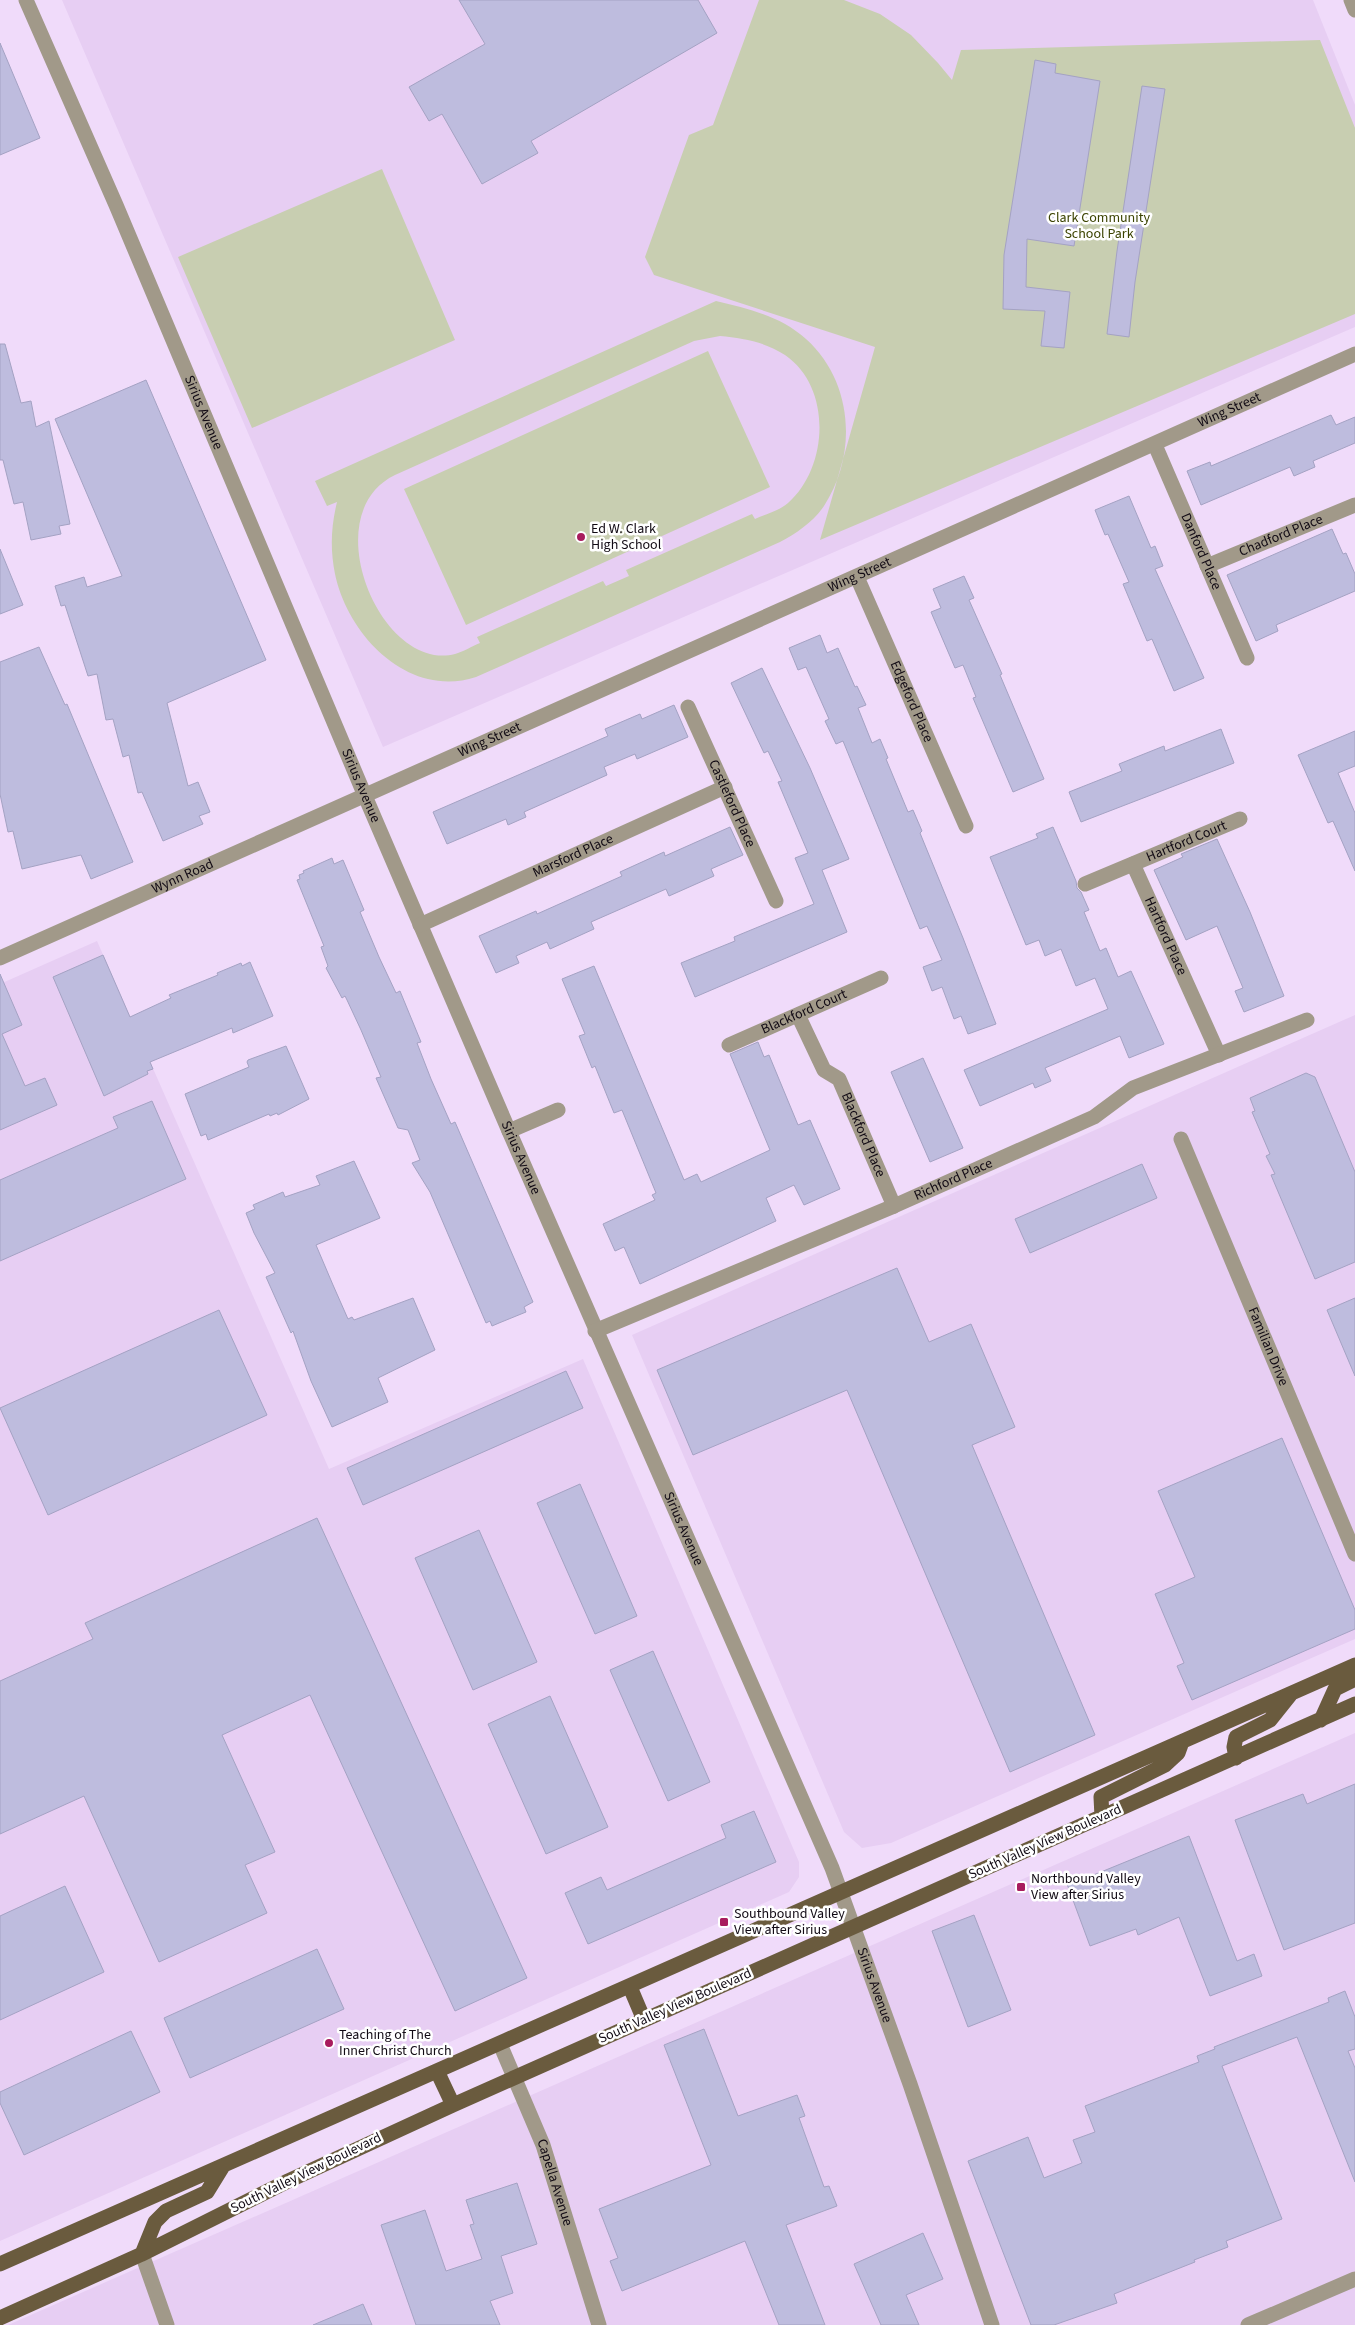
<svg xmlns="http://www.w3.org/2000/svg" width="1355" height="2325" font-family="'Source Sans 3',sans-serif">
  <style>
    .built { fill: #e7cef3 }
    .green { fill: #c8ceb1; fill-rule: evenodd }
    .building { fill: #bebcde; stroke: #a4a2c3 }
    .lines { fill: none; stroke-linecap: round; stroke-linejoin: round }
    .minor { stroke: #a19989; stroke-width: 15 }
    .major { stroke: #6a5b3e; stroke-width: 15 }
    .poi-dot { fill: #a81c5e; stroke: #fff; stroke-width: 2 }
    .labels { text-anchor: middle; dominant-baseline: central; stroke-width: 5; stroke-linejoin: round; paint-order: stroke }
    .park-label { font-size: 14px; fill: #3b4300; stroke: #fff }
    .street-label { font-size: 14px; fill: #110a14; stroke: #fff }
    .poi-label { font-size: 14px; fill: #110a14; stroke: #fff; text-anchor: start }
  </style>
  <rect width="100%" height="100%" fill="#f0dbfa"/>
  <path class="built" d="M62 0H1313L1355 105V327L383 747Z
    M97 941 329 1469 583 1359 799 1862V1877L789 1892 0 2241V984Z
    M1355 1015V1639L891 1843 862 1848 844 1832 632 1335Z
    M1355 1733V2325H8Z"/>
  <path class="green" d="M759 0H844L880 14 911 35 938 63 952 80 961 50 1320 40 1355 128V314L820 540 875 347 654 275 645 257 689 135 713 125Z
    M382 169 455 340 252 428 178 257Z
    M716 301C749 309 781 316 806 339 853 381 858 454 824 506 813 522 797 533 780 542L476 677C409 699 348 636 335 574 330 549 331 527 337 502L327 506 315 481ZM720 336C743 338 765 342 785 355 833 388 828 468 788 503 779 511 766 514 755 519L752 514 626 570 629 576 606 586 603 581 477 637 480 643C472 646 463 652 455 654 381 673 314 514 395 475L694 341Z
    M708 351 770 487 466 625 404 489Z"/>
  <path class="building" d="M459 0H698L717 33 531 141 538 153 482 184 442 114 429 121 409 87 485 44Z
    M0 43 40 138 0 155Z
    M1035 60 1056 64 1055 73 1100 81 1074 246 1027 239 1026 287 1070 292 1064 348 1041 346 1045 311 1003 309 1004 255Z
    M1142 86 1165 89 1135 282 1129 337 1107 334 1117 251Z
    M0 344H5L21 403 31 401 36 427 49 421 70 524 59 526 61 534 31 540 23 502 14 504 3 460H0Z
    M146 380 266 660 167 703 188 786 198 782 210 812 199 816 203 824 163 841 142 792 138 793 129 755 123 757 113 719 106 720 97 674 88 676 65 605 61 606 55 586 84 577 87 587 122 576 55 419Z
    M1331 415 1336 425 1355 417V443L1313 461 1315 467 1294 476 1290 467 1201 505 1187 471 1210 462 1211 466Z
    M1129 496 1151 548 1155 546 1163 566 1155 569 1204 678 1174 691 1152 639 1147 641 1123 584 1129 582 1108 534 1105 535 1095 510Z
    M1332 529 1343 554 1346 553 1355 574V591L1276 625 1278 631 1256 641 1227 575Z
    M0 549 23 605 0 614Z
    M964 576 974 598 969 600 1002 674 1000 675 1044 779 1013 792 973 698 976 697 963 665 955 668 931 612 941 608 933 589Z
    M820 635 827 653 838 648 855 687 857 686 866 705 858 708 872 743 880 739 888 758 886 759 908 812 913 810 922 831 920 833 963 938 996 1024 968 1034 961 1016 954 1019 942 987 932 991 923 967 942 960 927 926 920 929 843 741 836 744 825 721 829 719 806 667 798 670 789 648Z
    M39 647 65 705 67 704 133 862 91 879 81 855 22 869 13 831 8 832 0 794V662Z
    M762 668 810 768 849 859 822 870 847 932 695 997 681 963 735 941 734 937 814 904 795 858 808 853 778 782 782 781 768 751 764 753 731 683Z
    M674 705 688 737 637 759 635 754 604 767 607 775 524 812 526 817 508 825 506 819 447 844 433 812 608 736 605 729 640 714 642 719Z
    M1221 729 1234 763 1081 822 1069 792 1122 771 1119 764 1164 746 1165 751Z
    M1355 731V766L1338 773 1355 813V871L1333 821 1328 823 1298 755Z
    M730 827 743 855 711 869 714 876 669 896 666 889 591 922 594 929 550 949 547 942 516 956 519 963 496 973 479 936 536 911 537 914 622 876 620 872 664 852 665 856Z
    M1053 827 1076 881 1077 888 1081 892 1089 910 1084 912 1100 951 1106 948 1118 977 1131 971 1164 1044 1129 1058 1120 1036 1045 1068 1051 1081 1035 1088 1033 1083 980 1106 964 1070 1108 1009 1095 978 1076 986 1061 949 1045 956 1039 940 1026 945 990 857 1038 838 1036 834Z
    M1217 839 1250 912 1284 996 1244 1012 1235 991 1243 988 1217 926 1186 940 1154 870 1183 857 1181 854Z
    M332 858 334 864 343 860 364 910 360 912 379 957 396 993 400 991 421 1042 417 1043 431 1079 451 1124 455 1122 533 1302 524 1307 526 1312 499 1323 492 1326 490 1321 486 1323 430 1192 412 1163 420 1160 408 1130 398 1128 376 1078 381 1077 361 1030 347 1000 345 996 342 998 326 968 328 966 321 947 324 946 297 880 300 879 299 875 304 873 303 871Z
    M103 955 130 1017 171 998 169 995 218 975 217 973 241 963 242 966 250 962 273 1016 233 1033 232 1028 150 1062 153 1069 147 1071 148 1074 104 1096 53 977Z
    M594 966 684 1180 697 1174 701 1182 770 1150 730 1054 758 1042 764 1057 769 1055 798 1125 810 1120 840 1189 804 1205 794 1185 766 1198 776 1221 640 1284 624 1247 615 1251 603 1224 655 1200 652 1195 656 1193 622 1110 614 1113 595 1066 592 1068 579 1036 585 1034 562 979Z
    M0 974 22 1025 2 1034 25 1086 45 1078 57 1105 0 1130Z
    M286 1046 309 1099 278 1115 277 1113 270 1116 269 1114 208 1140 206 1134 201 1136 185 1094 249 1067 247 1062 248 1060Z
    M923 1058 963 1148 930 1162 891 1072Z
    M1306 1073 1315 1077 1355 1172V1262L1315 1279 1271 1175 1275 1174 1266 1156 1270 1154 1252 1112 1255 1111 1250 1098Z
    M152 1101 186 1179 0 1261V1180L118 1128 113 1117Z
    M354 1161 380 1218 316 1245 333 1285 348 1319 352 1317 354 1320 413 1298 435 1350 378 1378 388 1402 332 1427 311 1381 293 1331 291 1333 266 1277 275 1273 254 1233 246 1213 255 1209 253 1205 283 1192 285 1197 320 1185 316 1176Z
    M1142 1164 1157 1198 1030 1253 1015 1219Z
    M897 1268 929 1342 971 1324 1015 1427 972 1445 1095 1735 1010 1772 847 1390 693 1455 657 1370Z
    M1355 1298V1376L1327 1310Z
    M219 1310 267 1415 48 1515 0 1408Z
    M566 1371 583 1408 363 1505 347 1468Z
    M1282 1438 1355 1610V1629L1192 1700 1177 1666 1184 1663 1155 1594 1195 1577 1158 1491Z
    M580 1484 637 1616 595 1634 537 1503Z
    M317 1518 527 1978 455 2011 310 1695 222 1735 275 1852 245 1865 267 1913 159 1962 84 1796 0 1834V1681L93 1639 85 1623Z
    M479 1530 537 1662 473 1690 415 1558Z
    M653 1651 710 1782 668 1801 610 1670Z
    M550 1696 608 1827 546 1854 488 1724Z
    M1355 1784V1923L1284 1950 1235 1820 1303 1794 1307 1804Z
    M754 1811 776 1862 588 1944 565 1893 601 1877 607 1890 726 1838 721 1825Z
    M1189 1836 1237 1961 1254 1954 1262 1976 1210 1996 1179 1917 1138 1935 1136 1929 1090 1946 1067 1884 1096 1874Z
    M65 1886 104 1972 0 2020V1916Z
    M974 1915 1011 2010 968 2027 932 1931Z
    M317 1949 344 2009 190 2078 164 2018Z
    M1345 1991 1355 2017V2049L1348 2051 1355 2068V2182L1297 2037 1222 2066 1282 2219 1226 2241 1228 2247 1194 2260 1195 2262 1114 2294 1117 2303 1054 2325H1031L968 2161 1028 2137 1044 2178 1082 2163 1073 2140 1095 2132 1085 2106 1199 2062 1197 2056 1215 2049 1214 2047 1329 2002 1328 1998Z
    M704 2029 738 2116 797 2095 805 2116 799 2118 824 2187 829 2186 837 2206 786 2225 825 2325H779L745 2241 622 2291 610 2261 618 2258 599 2209 711 2165 664 2045Z
    M131 2031 160 2092 24 2155 0 2103V2092Z
    M517 2183 537 2244 501 2256 513 2293 490 2301 500 2325H416L381 2225 425 2210 446 2271 482 2259 470 2225 474 2224 466 2200Z
    M923 2233 943 2279 906 2295 919 2325H881L854 2264Z
    M363 2304 372 2325H313Z"/>
  <g class="lines">
    <g class="minor">
      <path id="s1" d="M26 0 116 205 365 796 509 1131 832 1868 910 2084 992 2325"/>
      <path d="M1351 0 1355 10"/>
      <path id="s2" d="M1155 445 1247 658"/>
      <path id="s3" d="M1207 566 1355 505"/>
      <path id="s4" d="M857 577 966 826"/>
      <path id="s5" d="M688 707 776 901"/>
      <path id="s6" d="M1133 864 1219 1055"/>
      <path id="s7" d="M1085 884 1240 819"/>
      <path id="s8" d="M420 925 725 787"/>
      <path id="s9" d="M0 958 1355 354"/>
      <path id="s10" d="M798 1015 824 1070 839 1079 894 1206"/>
      <path id="s11" d="M729 1045 881 978"/>
      <path d="M509 1131 558 1110"/>
      <path id="s12" d="M1181 1139 1355 1554"/>
      <path id="s13" d="M595 1331 894 1206 1094 1117 1133 1088 1307 1020"/>
      <path id="s14" d="M500 2044 543 2145 599 2325"/>
      <path d="M142 2254 167 2325"/>
      <path d="M1248 2325 1355 2279"/>
    </g>
    <path class="major" d="M1321 1720 1335 1689 1355 1679
      M1236 1758 1234 1747 1236 1737 1270 1720 1290 1695
      M1102 1817 1101 1797 1165 1765 1178 1753 1182 1742
      M630 1987 644 2020
      M437 2071 453 2105
      M142 2254 155 2222 166 2211 207 2192 223 2166
      M0 2264 1355 1665
      M0 2318 142 2254 288 2181 453 2105 1355 1704"/>
  </g>
  <g class="poi-dot">
    <circle cx="581" cy="537" r="5"/>
    <rect x="1016" y="1882" width="10" height="10" rx="2.5"/>
    <rect x="719" y="1917" width="10" height="10" rx="2.5"/>
    <circle cx="329" cy="2043" r="5"/>
  </g>
  <g class="labels">
    <g class="park-label">
      <text x="1099" y="218">Clark Community<tspan x="1099" dy="16">School Park</tspan></text>
    </g>
    <g class="street-label">
      <text stroke="none"><textPath href="#s9" startOffset="1346">Wing Street</textPath></text>
      <text stroke="none"><textPath href="#s1" startOffset="449">Sirius Avenue</textPath></text>
      <text stroke="none"><textPath href="#s3" startOffset="80">Chadford Place</textPath></text>
      <text stroke="none"><textPath href="#s2" startOffset="116">Danford Place</textPath></text>
      <text stroke="none"><textPath href="#s9" startOffset="941">Wing Street</textPath></text>
      <text stroke="none"><textPath href="#s4" startOffset="136">Edgeford Place</textPath></text>
      <text stroke="none"><textPath href="#s9" startOffset="536">Wing Street</textPath></text>
      <text stroke="none"><textPath href="#s1" startOffset="854">Sirius Avenue</textPath></text>
      <text stroke="none"><textPath href="#s5" startOffset="106">Castleford Place</textPath></text>
      <text stroke="none"><textPath href="#s7" startOffset="110">Hartford Court</textPath></text>
      <text stroke="none"><textPath href="#s8" startOffset="168">Marsford Place</textPath></text>
      <text stroke="none"><textPath href="#s9" startOffset="200">Wynn Road</textPath></text>
      <text stroke="none"><textPath href="#s6" startOffset="79">Hartford Place</textPath></text>
      <text stroke="none"><textPath href="#s11" startOffset="82">Blackford Court</textPath></text>
      <text stroke="none"><textPath href="#s10" startOffset="139">Blackford Place</textPath></text>
      <text stroke="none"><textPath href="#s1" startOffset="1259">Sirius Avenue</textPath></text>
      <text stroke="none"><textPath href="#s13" startOffset="389">Richford Place</textPath></text>
      <text stroke="none"><textPath href="#s12" startOffset="225">Familian Drive</textPath></text>
      <text stroke="none"><textPath href="#s1" startOffset="1664">Sirius Avenue</textPath></text>
      <text transform="translate(1045 1842) rotate(-24)">South Valley View Boulevard</text>
      <text stroke="none"><textPath href="#s1" startOffset="2159">Sirius Avenue</textPath></text>
      <text transform="translate(675 2006) rotate(-24)">South Valley View Boulevard</text>
      <text transform="translate(306 2173) rotate(-26)">South Valley View Boulevard</text>
      <text stroke="none"><textPath href="#s14" startOffset="149">Capella Avenue</textPath></text>
    </g>
    <g class="poi-label">
      <text x="591" y="529">Ed W. Clark<tspan x="591" dy="16">High School</tspan></text>
      <text x="1031" y="1879">Northbound Valley<tspan x="1031" dy="16">View after Sirius</tspan></text>
      <text x="734" y="1914">Southbound Valley<tspan x="734" dy="16">View after Sirius</tspan></text>
      <text x="339" y="2035">Teaching of The<tspan x="339" dy="16">Inner Christ Church</tspan></text>
    </g>
  </g>
</svg>
